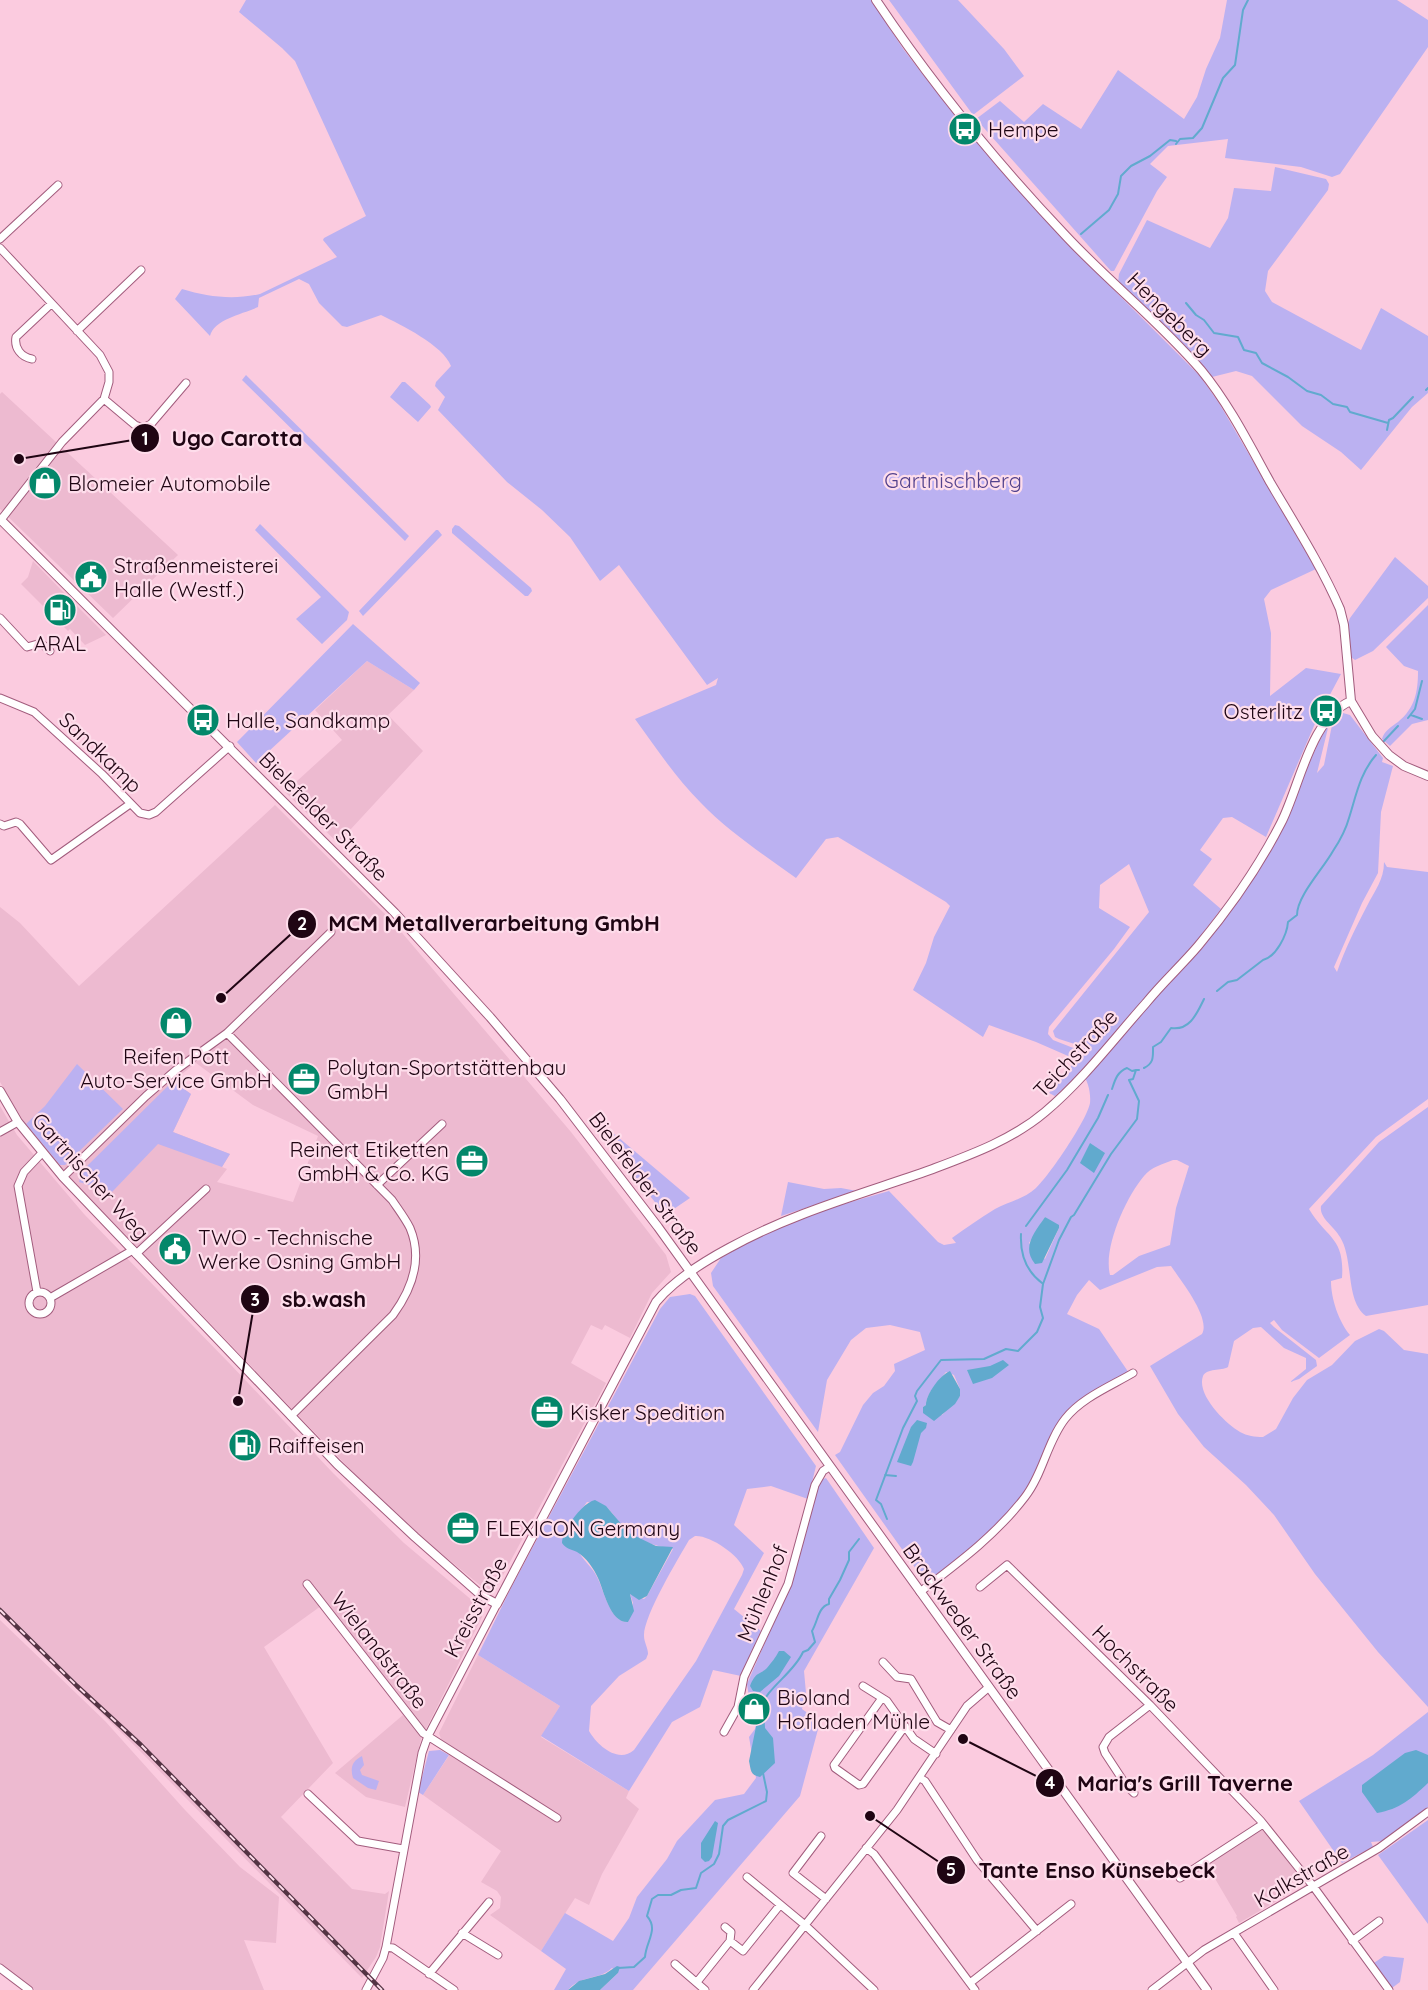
<svg xmlns="http://www.w3.org/2000/svg" width="1428" height="1990" font-family="Quicksand,sans-serif">
  <style>
    .built { fill: #edbad0; fill-rule: evenodd }
    .green { fill: #bbb1f1; fill-rule: evenodd }
    .water { fill: #61aace }
    .lines { fill: none; stroke-linecap: round; stroke-linejoin: round }
    .stream { stroke: #61aace; stroke-width: 2 }
    .minor-casing { stroke: #a25c7d; stroke-width: 9 }
    .tertiary-casing { stroke: #a25c7d; stroke-width: 10 }
    .minor { stroke: #fff; stroke-width: 7 }
    .tertiary { stroke: #fff; stroke-width: 8 }
    .rail-casing { stroke: #543444; stroke-width: 4.5 }
    .rail { stroke: #feddeb; stroke-width: 2; stroke-dasharray: 7; stroke-linecap: butt }
    .labels { text-anchor: middle; dominant-baseline: central; stroke-width: 4.5; stroke-linejoin: round; paint-order: stroke }
    .poi-label { font-size: 21px; fill: #1f0513; stroke: #feddeb; text-anchor: start }
    .street-label { font-size: 21px; fill: #1f0513; stroke: #feddeb }
    .park-label { font-size: 21px; fill: #53428d; stroke: #feddeb }
    .leader { fill: none; stroke: #1f0513; stroke-width: 2 }
    .callout-dot { fill: #1f0513; stroke: #feddeb; stroke-width: 2 }
    .mark-label { font-size: 18px; text-anchor: middle; font-weight: bold; fill: #fff }
    .callout-label { font-size: 22px; text-anchor: middle; font-weight: bold; fill: #1f0513; stroke: #feddeb; stroke-width: 4.5; stroke-linejoin: round; paint-order: stroke }
  </style>
  <rect width="100%" height="100%" fill="#fbcbdf"/>
  <path class="built" d="M2 392 178 555 113 618 0 509V394Z
    M33 561 72 601 106 635 85 645 70 629 68 631 21 584 28 577Z
    M367 661 414 690 388 715 423 751 338 843 285 792 342 740 315 710Z
    M275 805 392 921 571 1132 666 1255 671 1272 652 1293 630 1338 605 1325 602 1330 591 1325 571 1363 606 1383 495 1590 487 1591 420 1536 365 1485 59 1166 26 1125 0 1082V907L20 923 79 986ZM196 1063 253 1105 318 1136 293 1202 217 1182 227 1169 222 1167 230 1154 173 1132 191 1094 173 1081Z
    M0 1106 17 1135 84 1214 231 1365 333 1473 404 1543 480 1607 482 1617 421 1739 405 1807 366 1797 335 1773 403 1715 321 1606 264 1647 333 1763 281 1817 352 1889 385 1894 389 1891 380 1947 376 1957 362 1978 138 1749 0 1614Z
    M0 1620 105 1721 185 1810 240 1867 279 1897 276 1943 244 1940 264 1990H35L0 1964Z
    M478 1655 560 1706 541 1737 629 1791 626 1798 639 1809 602 1874 589 1905 575 1898 541 1951 490 1915 500 1908 501 1897 497 1891 481 1882 501 1851 423 1795 454 1748 441 1739 439 1733Z
    M1263 1827 1301 1877 1287 1885 1290 1890 1285 1893V1896L1239 1923 1236 1917 1237 1916 1207 1865Z"/>
  <path class="green" d="M246 0H871L904 50 966 130 1078 254 1200 376 1219 403 1316 569 1271 590 1264 599 1271 633 1270 696 1306 668 1341 674 1317 719 1266 837 1232 817 1223 818 1200 850 1212 859 1193 885 1221 909 1202 934 1209 938C1237 904 1263 868 1282 828 1299 794 1309 756 1329 724L1317 773 1324 765 1333 720 1343 713 1350 715 1383 758 1382 762 1393 766 1381 812 1378 873 1362 903 1334 967 1337 972C1345 949 1356 927 1367 906 1375 890 1384 880 1384 862L1387 867 1428 872V1099L1376 1137 1309 1209C1326 1238 1345 1237 1342 1278L1331 1281C1331 1299 1339 1322 1350 1335L1319 1358 1282 1330 1274 1320 1270 1323 1274 1327 1316 1360 1317 1366 1299 1379 1290 1382 1306 1369V1358L1284 1348 1261 1327 1253 1328 1234 1341 1228 1367C1221 1371 1207 1368 1203 1376 1196 1395 1226 1424 1240 1432 1247 1436 1255 1437 1263 1437L1276 1429 1293 1398 1307 1380 1332 1365 1355 1341 1379 1329 1384 1331 1404 1350 1428 1354V1707L1378 1652 1315 1574 1274 1515 1246 1485 1204 1447 1178 1414 1150 1366 1202 1334C1211 1318 1181 1281 1171 1266L1157 1267 1100 1290 1089 1280 1077 1295 1067 1314 1099 1329 1129 1373 1075 1404 1059 1422 1034 1480 1013 1508 988 1534 926 1583 835 1455 840 1452 863 1405 873 1393 884 1386 895 1371 894 1364 925 1350 920 1332 890 1325 866 1328 851 1340 827 1380 818 1432 713 1286 711 1273 721 1258 763 1233 837 1206 889 1191 938 1242 944 1245 956 1243 952 1238C966 1228 980 1218 995 1209 1008 1202 1024 1199 1036 1188 1049 1176 1087 1120 1090 1103 1091 1093 1088 1079 1081 1073L1055 1096 1049 1093 1070 1068 1075 1059 1036 1042 989 1025 983 1037 913 990 926 963 934 937 950 906 946 902 838 837 826 839 796 878C764 855 729 832 701 803 676 778 656 748 635 719L716 685 718 678 707 685 619 565 600 581 570 537 542 510 507 482 438 410 445 397 435 386 436 382 451 366C443 345 401 325 381 315L347 327 342 326 319 303 309 284 299 279 259 298 258 307C243 314 214 319 210 336L175 299 182 289C208 297 233 300 260 294L337 257 323 240 324 238 366 216 295 61 282 48 239 12ZM1129 864 1149 912 1053 1031 1055 1037 1059 1039 1084 1047 1081 1051 1053 1040 1048 1034 1049 1027 1114 949 1130 927 1099 908 1100 885ZM1173 1160H1177L1189 1166 1176 1208 1170 1245 1139 1256 1113 1275H1110C1103 1248 1126 1197 1144 1176 1151 1167 1163 1164 1173 1160ZM1045 1217 1059 1228 1045 1259 1029 1243ZM946 1372 954 1375 960 1389V1396L942 1415 923 1407 926 1405C926 1393 938 1382 946 1372Z
    M889 0H958L1004 49 1024 76 973 115Z
    M1227 0H1397L1428 20V47L1340 174 1332 177 1301 167 1225 158 1228 139 1168 146 1150 164 1167 177 1157 191 1114 271H1111L976 119 1000 101 1024 122 1043 104 1081 129 1118 70 1184 119 1197 97 1206 69 1220 38Z
    M1275 167 1326 179 1329 184 1328 190 1268 271 1265 291 1272 302 1361 350 1381 308 1428 336V393L1412 407 1361 470 1341 452 1302 426 1252 376 1236 371 1212 377 1192 355 1118 283 1119 274 1147 220 1210 248 1228 218 1234 188 1271 191Z
    M246 375 409 536 405 541 242 380Z
    M402 382H405L430 405 431 407 418 422 390 397Z
    M260 524 349 612 347 620 322 644 296 619 321 597 255 530Z
    M455 525 459 526 531 588 532 591 528 596H525L452 533V529Z
    M436 530H438L442 535 363 616 359 611Z
    M1395 557 1428 586V598L1373 651 1355 660 1351 657 1348 623 1350 618Z
    M1428 605V720L1412 724 1390 746 1382 739C1384 731 1391 727 1398 722 1415 708 1418 692 1418 671L1404 666 1386 647Z
    M353 624 420 683 414 690 367 661 256 763 237 742Z
    M77 1064 123 1109 65 1165H60L26 1124 45 1106Z
    M173 1081 191 1094 173 1132 230 1154 222 1167 158 1144 112 1192 79 1182 82 1171Z
    M1428 1107V1305L1366 1316C1345 1301 1354 1259 1340 1237 1334 1226 1319 1218 1321 1206L1379 1142Z
    M605 1126 690 1198 665 1215 600 1132Z
    M788 1182 824 1189 841 1188 857 1191 781 1216Z
    M690 1294 695 1296 816 1466 808 1499 771 1486 747 1489 734 1525 764 1553 734 1609 761 1631 741 1676 713 1670 700 1707 672 1722 629 1791 541 1736 560 1706 478 1655 512 1586 660 1309 670 1297ZM587 1502C592 1503 600 1503 605 1506 611 1509 621 1527 630 1534 641 1542 660 1547 673 1549L647 1596 644 1599 630 1594 633 1603 628 1622C610 1623 604 1590 597 1577 593 1568 585 1562 580 1554 575 1546 575 1530 573 1521ZM695 1536C710 1535 739 1555 744 1569L742 1575 696 1661 634 1750C618 1764 597 1745 589 1731L591 1706 619 1676 646 1659 648 1654C648 1648 644 1642 644 1636 643 1617 678 1559 689 1540Z
    M826 1478 874 1548 804 1671 806 1693 802 1709 820 1722 800 1796 633 1990H600L618 1973 612 1968C600 1980 580 1975 568 1990H554L566 1969 541 1951 565 1913 613 1941 629 1918 637 1897 667 1859 677 1841 715 1800 744 1794 756 1778 749 1737 755 1729 761 1701 749 1697 747 1684 790 1585 817 1488 823 1479Z
    M1428 1712V1807L1383 1841 1371 1842 1373 1847 1342 1863 1299 1801 1373 1755Z
    M440 1750 449 1755 423 1795 418 1792 429 1751Z
    M362 1756 364 1765 360 1770 362 1775 379 1781 376 1790 368 1788 353 1778C350 1768 352 1761 362 1756Z
    M1428 1820V1924L1378 1855Z
    M1384 1956 1404 1958 1400 1982 1392 1988 1374 1963Z"/>
  <path class="water" d="M1090 1143 1105 1153 1094 1173 1080 1163Z
    M1045 1217 1059 1225V1228L1042 1263 1035 1264C1021 1247 1035 1232 1045 1217Z
    M1003 1360 1009 1365 992 1378 973 1384 967 1370 990 1366Z
    M950 1371 960 1389V1396L955 1404 934 1421 923 1413V1407L926 1405C926 1394 940 1375 950 1371Z
    M917 1420 927 1423 926 1428 921 1433 913 1462 911 1466 897 1462 911 1427Z
    M595 1500 606 1506 629 1533 656 1546 673 1547 647 1596 639 1600 630 1594 634 1611 628 1622C610 1623 604 1591 598 1578 594 1569 586 1557 577 1552 571 1549 566 1549 562 1543 562 1530 583 1502 595 1500Z
    M779 1651H784L791 1657 779 1676 760 1692 753 1691 750 1686C756 1671 760 1675 767 1668 771 1663 776 1657 779 1651Z
    M760 1707 764 1708 765 1728 773 1738 775 1763 760 1777C750 1775 751 1770 749 1761Z
    M1416 1750 1428 1755V1783C1411 1799 1400 1809 1377 1813L1362 1792V1785L1405 1753Z
    M715 1821 718 1823 712 1857 709 1861 705 1862 701 1858V1843Z
    M617 1966 620 1967 618 1973 600 1990H568L579 1981 605 1974Z"/>
  <g class="lines">
    <path class="stream" d="M1176 144 1180 139 1193 138 1202 128 1223 78 1235 65 1243 10 1248 0
      M1081 234 1109 210 1118 194 1121 176 1131 166 1150 156 1170 140 1176 141
      M1186 303 1196 315 1204 320 1214 333 1238 337 1244 350 1256 353 1262 363 1288 377 1307 391 1321 395 1333 404 1347 407 1350 412 1388 423
      M1426 390 1428 388
      M1387 430 1389 420 1393 418 1413 397
      M1411 715 1422 719
      M1408 718 1415 709 1422 681
      M1383 742 1398 726
      M1217 991 1228 982 1237 980 1263 960C1276 957 1287 935 1288 922L1297 915C1297 896 1323 869 1333 851 1339 842 1346 829 1349 818 1356 796 1360 773 1376 755
      M1144 1068C1154 1063 1153 1057 1153 1047L1161 1042 1171 1028C1190 1031 1197 1013 1204 999
      M1112 1089C1115 1080 1117 1072 1127 1068L1132 1071 1136 1070
      M1026 1226 1067 1170 1098 1118 1108 1095
      M1021 1234C1020 1254 1026 1271 1042 1283
      M885 1475 896 1476
      M887 1519 881 1504 876 1500 903 1428 917 1401 915 1396 917 1391 941 1360 984 1359 1006 1349 1018 1351 1037 1332 1043 1318 1040 1307 1043 1284 1059 1240 1071 1217 1074 1215 1111 1154 1137 1119 1139 1101 1129 1080 1133 1079 1136 1070H1139
      M761 1708C766 1688 794 1673 803 1652L808 1650 815 1642 812 1631C818 1621 818 1607 829 1604V1599L840 1580 849 1560V1552L859 1539
      M618 1968 634 1967 645 1957C646 1941 659 1930 647 1916L652 1899 658 1895H671L681 1890 696 1888 701 1873 714 1864 719 1854 723 1826 728 1820 766 1801 767 1792 763 1773"/>
    <defs>
      <path id="minor" d="M0 239 58 185
        M0 248 100 355 109 372V382L104 399 62 442 0 521
        M77 331 141 270
        M32 359C21 357 14 348 16 337L51 304
        M104 399 135 425 143 428 151 424 186 383
        M0 618 27 647 41 643 50 651
        M0 698 34 712 102 774 140 813 149 815 156 812 230 746
        M0 824 4 826 16 822 20 824 51 860 130 804
        M227 1033 392 1200C398 1209 405 1218 410 1228 423 1259 412 1289 393 1315L291 1416
        M0 1132 18 1122
        M63 1177 146 1096 176 1070 227 1033 331 932
        M377 1185 442 1124
        M136 1254 206 1189
        M37 1292 18 1186 24 1172 42 1153
        M29 1303a11 11 0 1 1 22 0a11 11 0 1 1-22 0Z
        M50 1298 133 1250
        M307 1584 423 1733 557 1818
        M980 1587 1007 1565 1150 1705 1261 1821 1313 1886 1389 1990
        M920 1592C958 1563 996 1535 1025 1497 1043 1474 1047 1442 1065 1419 1081 1398 1111 1386 1133 1373
        M883 1662 897 1677 911 1679 937 1722 951 1730
        M863 1686 887 1701 914 1739 936 1754
        M882 1698 834 1765 835 1768 859 1785 863 1784 905 1726
        M724 1732 738 1707 744 1677 788 1584 815 1485 823 1471 829 1467
        M920 1778 925 1781 977 1860 1037 1931
        M1134 1793 1126 1785 1105 1753 1103 1747 1109 1737 1150 1705
        M308 1794 358 1841 403 1849
        M821 1836 793 1873 826 1899
        M866 1848 874 1854 975 1990
        M747 1877 805 1925 874 1990
        M1180 1878 1263 1824
        M725 1927 731 1932 730 1941
        M462 1933 498 1955
        M1234 1933 1274 1990
        M1352 1941 1379 1921
        M386 1947 393 1948 454 1990
        M675 1964 705 1990
        M0 1968 29 1990
        M429 1974 489 1902
        M697 1982 730 1941 743 1951 780 1905
        M970 1983 1071 1904
        M366 1990 383 1958 386 1947 422 1753 428 1736 497 1604
        M753 1990 897 1810 967 1706 989 1687
        M1152 1990 1204 1950 1379 1848 1428 1812"/>
      <path id="tertiary" d="M876 0C932 84 996 162 1066 236 1109 282 1160 322 1201 370 1229 404 1249 444 1270 482 1294 523 1321 565 1340 609L1344 625 1351 701 1372 736 1389 755 1404 766 1428 776
        M0 519 395 913 490 1017 560 1099 658 1227 1207 1990
        M0 1091 18 1122 63 1177 337 1464 415 1537 482 1596 497 1604 656 1302C675 1279 703 1262 729 1248 792 1213 862 1194 930 1170 970 1155 1012 1140 1045 1112 1083 1080 1113 1040 1146 1003 1162 983 1181 966 1198 946 1229 909 1259 866 1281 823 1300 786 1310 718 1351 701"/>
    </defs>
    <use href="#minor" class="minor-casing"/>
    <use href="#tertiary" class="tertiary-casing"/>
    <use href="#minor" class="minor"/>
    <use href="#tertiary" class="tertiary"/>
    <defs>
      <path id="rail" d="M0 1610 77 1686 141 1745 382 1990"/>
    </defs>
    <use href="#rail" class="rail-casing"/>
    <use href="#rail" class="rail"/>
  </g>
  <defs>
    <symbol id="bus-disc" viewBox="-11 -11 22 22"><circle r="9.5" fill="#03876a" stroke="#feddeb"/><path d="M-5-6H5V4H4V6H2V4H-2V6H-4V4H-5ZM-3.5-4V0h7V-4ZM-3.5 1.2v1.5H-2V1.2ZM2 1.2v1.5H3.5V1.2Z" fill="#fff"/></symbol>
    <symbol id="shop-disc" viewBox="-11 -11 22 22"><circle r="9.5" fill="#03876a" stroke="#feddeb"/><path d="M-5-2.5h2.3a2.7 3.5 0 0 1 5.4 0H5L5.5 6h-11ZM-1.5-2.5h3a1.5 2.3 0 0 0-3 0Z" fill="#fff"/></symbol>
    <symbol id="civic-disc" viewBox="-11 -11 22 22"><circle r="9.5" fill="#03876a" stroke="#feddeb"/><path d="M-.6-6.5H3V-4.5H.6V-3L4-1V1h2V6H-6V1h2V-1L-.6-3ZM-1.2 2.5V6h2.4V2.5Z" fill="#fff"/></symbol>
    <symbol id="fuel-disc" viewBox="-11 -11 22 22"><circle r="9.5" fill="#03876a" stroke="#feddeb"/><path d="M-5.5-6h7V0h2V4h1.3V-2.5L3-4.5l.8-.8L6-3V5H2.5V1h-1V6h-7ZM-4.2-4.7v3.2H.2V-4.7Z" fill="#fff"/></symbol>
    <symbol id="office-disc" viewBox="-11 -11 22 22"><circle r="9.5" fill="#03876a" stroke="#feddeb"/><path d="M-6-3h4V-5.5h4V-3h4V5H-6ZM-1-4.5V-3h2v-1.5ZM-6 0V1H6V0Z" fill="#fff"/></symbol>
  </defs>
  <g fill-rule="evenodd">
    <use href="#bus-disc" x="946" y="110" width="38" height="38"/>
    <use href="#shop-disc" x="26" y="464" width="38" height="38"/>
    <use href="#civic-disc" x="72" y="558" width="38" height="38"/>
    <use href="#fuel-disc" x="41" y="591" width="38" height="38"/>
    <use href="#bus-disc" x="1307" y="692" width="38" height="38"/>
    <use href="#bus-disc" x="184" y="701" width="38" height="38"/>
    <use href="#shop-disc" x="157" y="1004" width="38" height="38"/>
    <use href="#office-disc" x="285" y="1060" width="38" height="38"/>
    <use href="#office-disc" x="453" y="1142" width="38" height="38"/>
    <use href="#civic-disc" x="156" y="1230" width="38" height="38"/>
    <use href="#office-disc" x="528" y="1393" width="38" height="38"/>
    <use href="#fuel-disc" x="226" y="1426" width="38" height="38"/>
    <use href="#office-disc" x="444" y="1509" width="38" height="38"/>
    <use href="#shop-disc" x="735" y="1690" width="38" height="38"/>
  </g>
  <g class="labels">
    <g class="poi-label">
      <text x="988" y="129">Hempe</text>
      <text x="68" y="483">Blomeier Automobile</text>
      <text x="114" y="565">Straßenmeisterei<tspan x="114" dy="24">Halle (Westf.)</tspan></text>
      <text x="60" y="643" text-anchor="middle">ARAL</text>
      <text x="1303" y="711" text-anchor="end">Osterlitz</text>
      <text x="226" y="720">Halle, Sandkamp</text>
      <text x="176" y="1056" text-anchor="middle">Reifen Pott<tspan x="176" dy="24">Auto-Service GmbH</tspan></text>
      <text x="327" y="1067">Polytan-Sportstättenbau<tspan x="327" dy="24">GmbH</tspan></text>
      <text x="449" y="1149" text-anchor="end">Reinert Etiketten<tspan x="449" dy="24">GmbH &amp; Co. KG</tspan></text>
      <text x="198" y="1237">TWO - Technische<tspan x="198" dy="24">Werke Osning GmbH</tspan></text>
      <text x="570" y="1412">Kisker Spedition</text>
      <text x="268" y="1445">Raiffeisen</text>
      <text x="486" y="1528">FLEXICON Germany</text>
      <text x="777" y="1697">Bioland<tspan x="777" dy="24">Hofladen Mühle</tspan></text>
    </g>
    <g class="street-label">
      <text transform="translate(1170 314) rotate(45)">Hengeberg</text>
      <text transform="translate(101 752) rotate(44)">Sandkamp</text>
      <text transform="translate(324 816) rotate(45)">Bielefelder Straße</text>
      <text transform="translate(1075 1053) rotate(-47)">Teichstraße</text>
      <text transform="translate(91 1176) rotate(48)">Gartnischer Weg</text>
      <text transform="translate(646 1183) rotate(53)">Bielefelder Straße</text>
      <text transform="translate(762 1593) rotate(-68)">Mühlenhof</text>
      <text transform="translate(475 1607) rotate(-62)">Kreisstraße</text>
      <text transform="translate(963 1621) rotate(54)">Brackweder Straße</text>
      <text transform="translate(380 1650) rotate(52)">Wielandstraße</text>
      <text transform="translate(1136 1668) rotate(45)">Hochstraße</text>
      <text transform="translate(1301 1875) rotate(-30)">Kalkstraße</text>
    </g>
    <g class="park-label">
      <text x="953" y="480">Gartnischberg</text>
    </g>
  </g>
  <path class="leader" d="M19 459L145 438M221 998L302 924M238 1401L255 1299M963 1739L1050 1783M870 1816L951 1870"/>
  <g class="callout-dot">
    <circle cx="19" cy="459" r="6"/>
    <circle cx="221" cy="998" r="6"/>
    <circle cx="238" cy="1401" r="6"/>
    <circle cx="963" cy="1739" r="6"/>
    <circle cx="870" cy="1816" r="6"/>
    <circle cx="145" cy="438" r="15"/>
    <circle cx="302" cy="924" r="15"/>
    <circle cx="255" cy="1299" r="15"/>
    <circle cx="1050" cy="1783" r="15"/>
    <circle cx="951" cy="1870" r="15"/>
  </g>
  <g class="mark-label">
    <text x="145" y="445">1</text>
    <text x="302" y="930">2</text>
    <text x="255" y="1306">3</text>
    <text x="1050" y="1789">4</text>
    <text x="951" y="1876">5</text>
  </g>
  <g class="callout-label">
    <text x="237" y="446">Ugo Carotta</text>
    <text x="494" y="931">MCM Metallverarbeitung GmbH</text>
    <text x="324" y="1307">sb.wash</text>
    <text x="1185" y="1791">Maria's Grill Taverne</text>
    <text x="1097" y="1878">Tante Enso Künsebeck</text>
  </g>
</svg>
